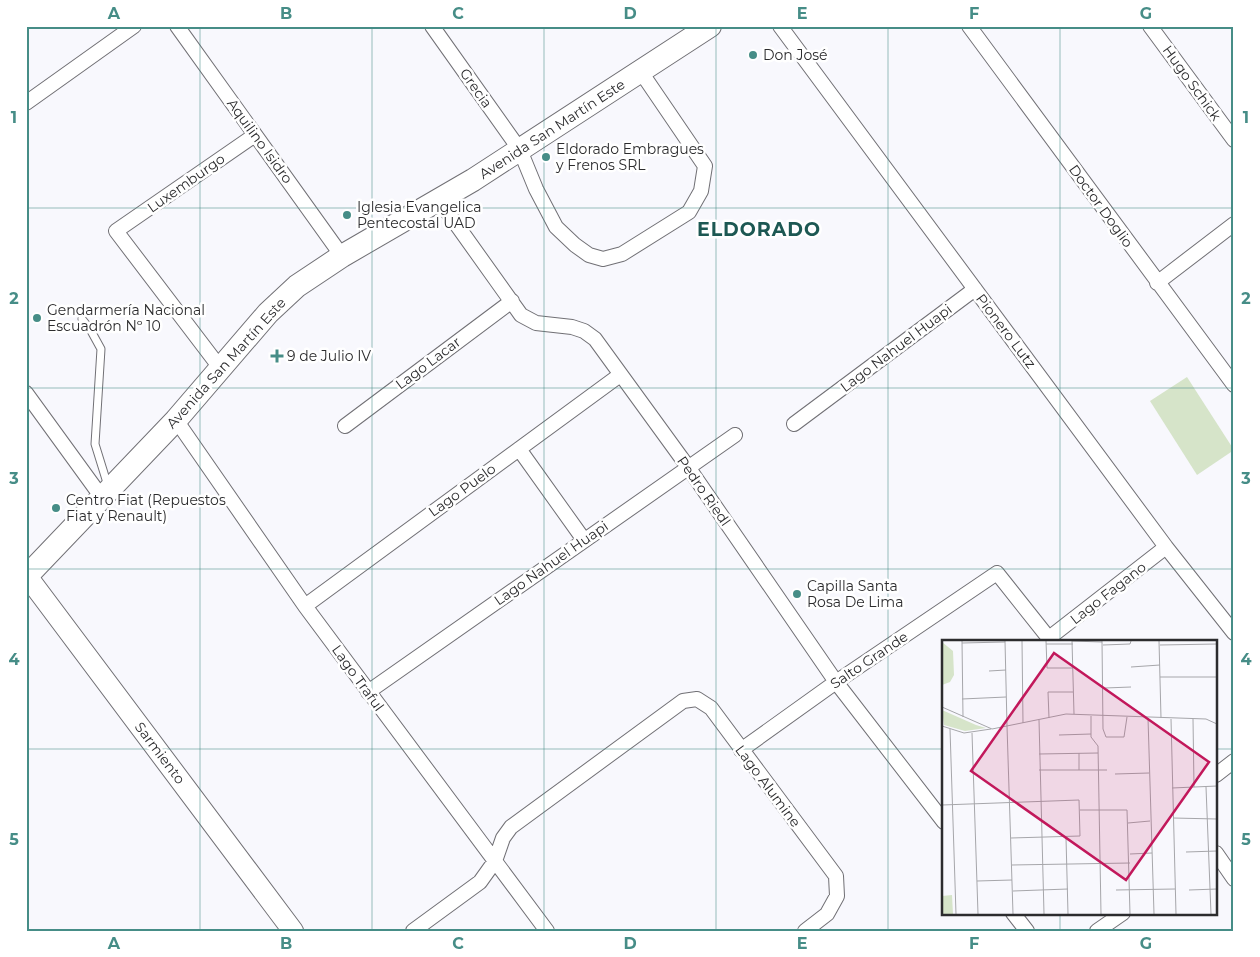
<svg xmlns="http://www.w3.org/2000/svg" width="1260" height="957" font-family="Montserrat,sans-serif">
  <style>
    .green { fill: #d6e4c9 }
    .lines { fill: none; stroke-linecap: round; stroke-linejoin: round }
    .service-casing { stroke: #717075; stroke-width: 9 }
    .minor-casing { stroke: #717075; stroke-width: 16 }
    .secondary-casing { stroke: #717075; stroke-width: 22 }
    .primary-casing { stroke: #717075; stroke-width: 24 }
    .service { stroke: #fff; stroke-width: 7 }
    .minor { stroke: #fff; stroke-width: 14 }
    .secondary { stroke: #fff; stroke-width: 20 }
    .primary { stroke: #fff; stroke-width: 22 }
    .grid { fill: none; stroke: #468d87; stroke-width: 1; stroke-opacity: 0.55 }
    .poi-dot { fill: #468d87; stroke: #fff; stroke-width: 2 }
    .labels { text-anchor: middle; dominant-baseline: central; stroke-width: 5; stroke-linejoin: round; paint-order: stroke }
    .poi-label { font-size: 14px; fill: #2c2c2e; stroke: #fff; text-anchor: start }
    .street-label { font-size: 14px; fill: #2c2c2e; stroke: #fff }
    .district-label { font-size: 19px; font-weight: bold; letter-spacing: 1px; fill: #1d5853; stroke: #fff }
    .inset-road { fill: none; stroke: #a6a6aa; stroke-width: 1 }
    .view { fill: #c2185b; fill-opacity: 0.15; stroke: #c2185b; stroke-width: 2.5 }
    .inset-edge { fill: none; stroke: #2c2c2e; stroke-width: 2.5 }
    .neatline { fill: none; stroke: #468d87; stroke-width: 2 }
    .grid-label { font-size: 16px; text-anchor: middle; font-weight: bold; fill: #468d87 }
  </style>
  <rect width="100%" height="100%" fill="#f8f8fd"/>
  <path class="green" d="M1187 377 1234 450 1197 475 1150 401Z"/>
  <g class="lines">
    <defs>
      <path id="service" d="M82 319 90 329 101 349 95 444 108 486"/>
      <path id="minor" d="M177 26 342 256
        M432 26 520 150 536 189 556 227 575 245 589 255 603 259 622 254 689 212 701 191 705 166 641 72
        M780 26 1166 547 1234 633
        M969 26 1234 385
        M1150 26 1234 140
        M26 103 134 26
        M439 200 521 315 536 323 572 327 584 331 595 339 688 467 836 682 944 822
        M1157 283 1234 224
        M221 369 116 231 255 135
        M26 393 103 499
        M176 420 305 606 547 931
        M794 424 975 289
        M345 426 512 301
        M519 449 584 540
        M305 606 620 375
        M1049 638 1166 547
        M368 692 735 435
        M741 750 836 682 997 573 1051 641
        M1216 775 1234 761
        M1216 853 1234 879
        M1013 913 1027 931
        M413 931 480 882 495 861 503 838 511 827 683 701 697 699 711 708 836 876 837 896 827 914 805 931
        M1097 931 1123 913"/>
      <path id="secondary" d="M27 576 293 931"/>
      <path id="primary" d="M26 577 176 420 268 313 297 286 342 256 473 180 710 26"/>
    </defs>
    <use href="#service" class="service-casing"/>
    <use href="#minor" class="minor-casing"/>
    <use href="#secondary" class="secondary-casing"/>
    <use href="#primary" class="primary-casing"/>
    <use href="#service" class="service"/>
    <use href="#minor" class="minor"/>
    <use href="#secondary" class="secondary"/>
    <use href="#primary" class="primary"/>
  </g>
  <path class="grid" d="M200 26V931M372 26V931M544 26V931M716 26V931M888 26V931M1060 26V641M26 208H1234M26 388H1234M26 569H1234M26 749H944M1216 749H1234M1060 913V931"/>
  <g class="poi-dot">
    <circle cx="753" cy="55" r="5"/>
    <circle cx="546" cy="157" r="5"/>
    <circle cx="347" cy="215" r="5"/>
    <circle cx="37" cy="318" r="5"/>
    <path d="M274.5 348.5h5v5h5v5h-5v5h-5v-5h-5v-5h5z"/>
    <circle cx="56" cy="508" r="5"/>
    <circle cx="797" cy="594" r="5"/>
  </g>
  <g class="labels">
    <g class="poi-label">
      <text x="763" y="55">Don José</text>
      <text x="556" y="149">Eldorado Embragues<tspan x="556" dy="16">y Frenos SRL</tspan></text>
      <text x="357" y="207">Iglesia Evangelica<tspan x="357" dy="16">Pentecostal UAD</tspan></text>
      <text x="47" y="310">Gendarmería Nacional<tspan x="47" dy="16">Escuadrón Nº 10</tspan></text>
      <text x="287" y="356">9 de Julio IV</text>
      <text x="66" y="500">Centro Fiat (Repuestos<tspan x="66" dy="16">Fiat y Renault)</tspan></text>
      <text x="807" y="586">Capilla Santa<tspan x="807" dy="16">Rosa De Lima</tspan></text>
    </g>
    <g class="street-label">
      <text transform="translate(1192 83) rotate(54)">Hugo Schick</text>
      <text transform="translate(476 88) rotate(55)">Grecia</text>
      <text transform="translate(552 129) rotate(-33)">Avenida San Martín Este</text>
      <text transform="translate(260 141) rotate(54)">Aquilino Isidro</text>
      <text transform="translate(186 183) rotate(-35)">Luxemburgo</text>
      <text transform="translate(1101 206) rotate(54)">Doctor Doglio</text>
      <text transform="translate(1006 331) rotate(53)">Pionero Lutz</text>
      <text transform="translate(896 348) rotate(-37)">Lago Nahuel Huapi</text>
      <text transform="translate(226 363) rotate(-48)">Avenida San Martín Este</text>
      <text transform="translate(428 363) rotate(-37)">Lago Lacar</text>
      <text transform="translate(462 490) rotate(-36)">Lago Puelo</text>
      <text transform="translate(704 491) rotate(55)">Pedro Riedl</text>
      <text transform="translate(551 563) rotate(-35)">Lago Nahuel Huapi</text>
      <text transform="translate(1108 593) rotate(-38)">Lago Fagano</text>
      <text transform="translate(869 660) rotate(-34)">Salto Grande</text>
      <text transform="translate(358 678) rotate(54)">Lago Traful</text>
      <text transform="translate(160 753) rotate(53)">Sarmiento</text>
      <text transform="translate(768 786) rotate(53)">Lago Alumine</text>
    </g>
    <g class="district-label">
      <text x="759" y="229">ELDORADO</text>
    </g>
  </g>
  <g transform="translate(942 640)">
    <rect width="275" height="275" fill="#f8f8fd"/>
    <path d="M0 2 11 11 12 35 8 42 0 45ZM0 70 34 85 44 88 23 91 2 85ZM10 255 11 274H1L0 256Z" fill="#d6e4c9"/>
    <path class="inset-road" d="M20 1 21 77M63 1 65 86M80 1 81 83M104 1 105 28H131M130 1 132 74M130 1 160 2M160 1 161 89 164 97H182L185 77M217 1 219 78M20 3 63 2M104 4H131M161 5 188 4 189 1M218 5 275 4M189 27 218 25M47 31 64 30M218 37H275M163 48 189 47M20 59 64 57M0 67 50 89 124 74 264 79 275 84M149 76V97L156 106 159 274M107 78 106 52H131M206 78 212 274M229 79 234 274M251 79 252 147M97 80 102 274M0 86 22 93 49 89M65 86 71 274M8 89 14 274M30 93 36 274M117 95 149 94M137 113V130M97 114 156 113M97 130H165M173 134 207 133M264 147 269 274M230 148 275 146M0 165 137 160 138 196 69 198M138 170H185L188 274M231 178 275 179M186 183 208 181M124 198 126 274M244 212 275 211M188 214 210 213M70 225 188 223M35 241 70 240M174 250 233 249M247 250 275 249M71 251 126 249"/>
    <path class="view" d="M112 13 267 122 184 240 29 131Z"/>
    <rect width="275" height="275" class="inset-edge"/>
  </g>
  <rect width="1260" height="957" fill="none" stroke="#ffffff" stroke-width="55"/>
  <rect x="28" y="28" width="1204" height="902" class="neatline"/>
  <g class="grid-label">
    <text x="114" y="19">A</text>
    <text x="286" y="19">B</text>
    <text x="458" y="19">C</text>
    <text x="630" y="19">D</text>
    <text x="802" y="19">E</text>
    <text x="974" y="19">F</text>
    <text x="1146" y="19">G</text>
    <text x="14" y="123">1</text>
    <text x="1246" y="123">1</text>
    <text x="14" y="304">2</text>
    <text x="1246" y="304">2</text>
    <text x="14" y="484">3</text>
    <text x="1246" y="484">3</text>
    <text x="14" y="665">4</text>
    <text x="1246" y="665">4</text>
    <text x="14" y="845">5</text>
    <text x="1246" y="845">5</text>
    <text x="114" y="949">A</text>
    <text x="286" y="949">B</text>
    <text x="458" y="949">C</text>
    <text x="630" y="949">D</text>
    <text x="802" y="949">E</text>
    <text x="974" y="949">F</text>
    <text x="1146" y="949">G</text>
  </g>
</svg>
